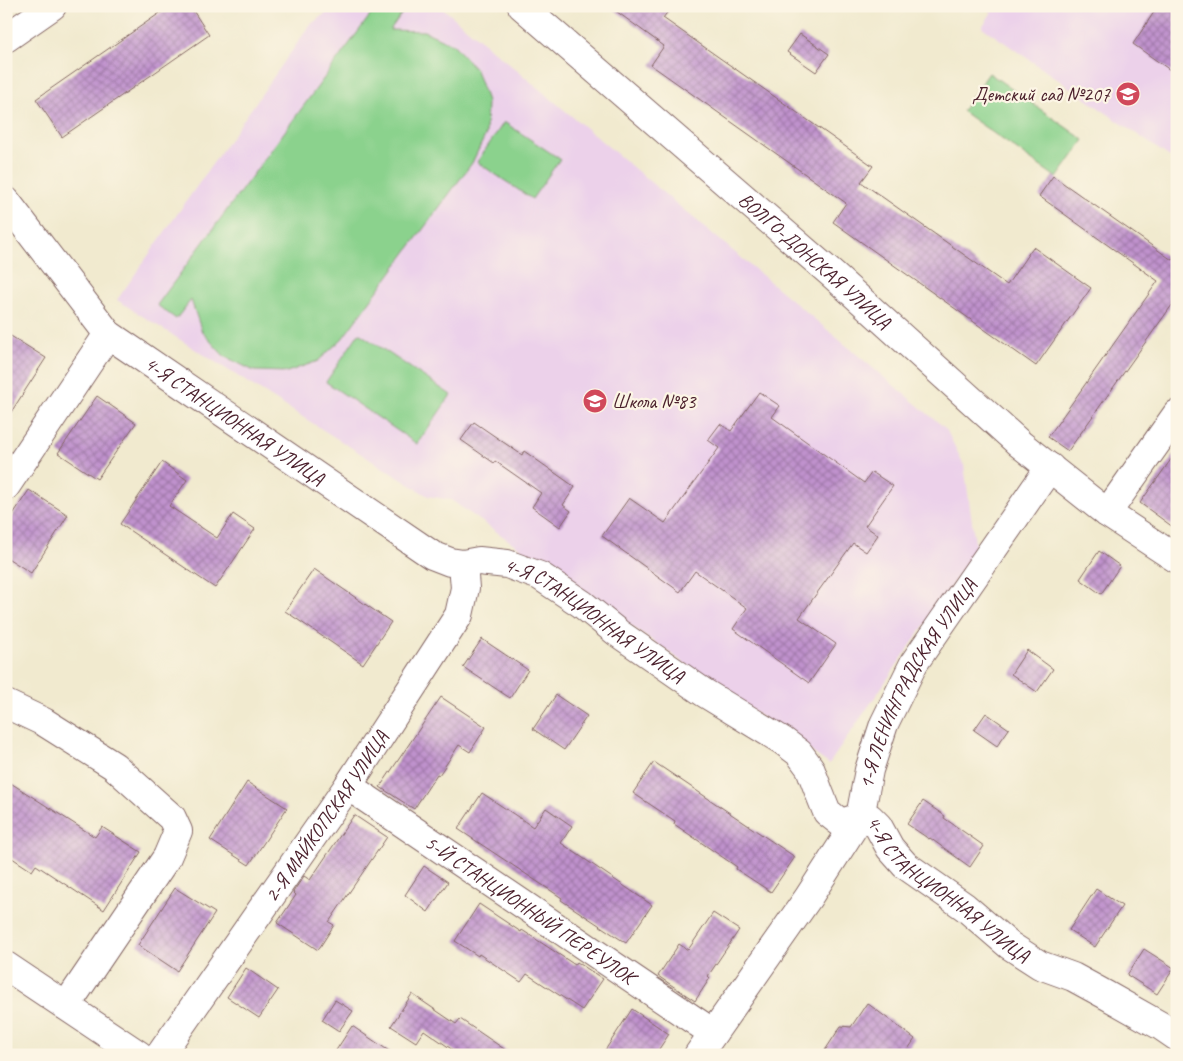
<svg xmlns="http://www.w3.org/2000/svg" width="1183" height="1061" font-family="Caveat,sans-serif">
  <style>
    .built { fill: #ecd1ea }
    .green { fill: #8bd28d; stroke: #6a785c }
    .building { fill: url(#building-cross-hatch) }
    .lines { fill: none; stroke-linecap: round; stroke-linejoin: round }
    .minor-casing { stroke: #846664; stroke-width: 30 }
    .major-casing { stroke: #846664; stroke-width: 30 }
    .minor { stroke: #fff; stroke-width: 28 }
    .major { stroke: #fff; stroke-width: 28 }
    .labels { text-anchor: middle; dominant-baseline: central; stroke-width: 4.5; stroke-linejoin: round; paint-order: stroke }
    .poi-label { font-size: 20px; fill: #4a1f2b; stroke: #fcf5e5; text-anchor: end }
    .street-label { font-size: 20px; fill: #4a1f2b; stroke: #fcf5e5 }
  </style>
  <defs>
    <pattern id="building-cross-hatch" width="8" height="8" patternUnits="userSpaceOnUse" patternTransform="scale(1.25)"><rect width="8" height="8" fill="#c092cd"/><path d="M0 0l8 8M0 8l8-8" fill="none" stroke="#9e77a7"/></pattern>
  </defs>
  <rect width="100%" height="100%" fill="#fcf5e5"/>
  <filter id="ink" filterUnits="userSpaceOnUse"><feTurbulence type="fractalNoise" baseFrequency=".02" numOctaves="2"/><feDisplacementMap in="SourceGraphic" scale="10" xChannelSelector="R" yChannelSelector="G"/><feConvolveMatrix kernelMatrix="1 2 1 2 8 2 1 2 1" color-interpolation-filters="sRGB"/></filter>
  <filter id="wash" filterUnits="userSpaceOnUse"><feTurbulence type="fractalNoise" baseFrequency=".0096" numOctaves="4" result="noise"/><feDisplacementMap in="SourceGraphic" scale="20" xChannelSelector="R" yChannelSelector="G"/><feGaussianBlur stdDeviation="1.12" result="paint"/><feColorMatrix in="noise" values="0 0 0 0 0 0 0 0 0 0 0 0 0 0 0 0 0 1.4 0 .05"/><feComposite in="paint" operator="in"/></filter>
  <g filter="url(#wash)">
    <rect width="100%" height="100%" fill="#f1eacf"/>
    <path class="built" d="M335 6H440L946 429 964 465 976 550 829 764 451 500 428 496 117 300 310 25Z
      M983 6H1177V162L982 27 992 12Z"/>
    <path class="green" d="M377 6H407L390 30 424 31 454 45 476 70 487 101 486 134 472 163 342 339 318 361 287 372 254 371 224 356 202 332 191 300 176 319 157 305Z
      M989 73 1084 140 1057 178 962 111Z
      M504 122 560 159 532 199 477 162Z
      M359 333 451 395 417 444 326 382Z"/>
    <g id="blocks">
      <path class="building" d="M170 6H190L209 35 62 137 36 99Z
        M609 6H672L663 18 873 166 861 182 1007 285 1033 247 1091 288 1036 366 833 222 846 203 651 65 664 46Z
        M1158 6H1177V75L1133 44Z
        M800 34 829 54 816 72 787 52Z
        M1053 176 1172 260 1177 254V298L1068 451 1048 437 1158 281 1039 196Z
        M6 333 46 358 6 420Z
        M759 392 780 406 772 417 864 483 872 472 893 486 865 526 878 535 866 552 853 543 799 618 836 644 809 683 733 629 747 608 695 571 680 592 602 536 629 498 665 523 719 448 708 440 720 424 731 431Z
        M97 396 136 423 97 479 58 453Z
        M474 422 522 455 524 451 575 487 563 505 571 511 560 527 532 507 541 493 495 461 494 463 461 440Z
        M1177 451V530L1140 503Z
        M162 462 187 480 169 506 217 538 233 514 255 529 215 588 120 524Z
        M29 490 68 515 31 573 6 557V525Z
        M1099 551 1120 566 1101 594 1080 579Z
        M314 569 391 622 363 664 285 611Z
        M482 639 528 670 510 698 463 667Z
        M1027 650 1053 669 1037 692 1011 674Z
        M556 695 587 716 564 750 533 729Z
        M441 697 486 727 470 752 459 745 439 775 437 774 414 809 380 787Z
        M986 713 1009 729 997 746 974 730Z
        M654 762 795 857 771 892 736 869 737 867 674 824 675 821 633 793Z
        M6 780 95 837 102 827 141 852 104 910 36 865 32 871 6 854Z
        M247 782 287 808 249 865 210 840Z
        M482 793 533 827 546 808 572 826 561 843 652 905 626 943 561 900 562 898 458 829Z
        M923 801 945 816 944 818 984 846 970 867 930 838 929 839 907 824Z
        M354 815 387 837 329 922 334 925 318 950 277 923 296 895 293 892 304 876 310 880Z
        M424 866 448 882 428 912 405 895Z
        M175 888 215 913 177 971 138 945Z
        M1096 889 1122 906 1095 947 1069 930Z
        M479 904 521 932 522 930 575 965 577 962 603 979 582 1010 527 974 521 982 479 954 478 956 455 941Z
        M713 913 739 930 708 976 710 978 695 1001 658 976 679 944 688 950Z
        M1144 949 1174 968 1157 994 1127 975Z
        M246 968 278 990 259 1018 227 997Z
        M412 994 456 1024 460 1019 513 1055H460L424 1030 416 1042 391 1026Z
        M335 1000 353 1011 339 1031 322 1020Z
        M867 1003 915 1039 904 1055H822L841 1026 851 1027Z
        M632 1009 669 1034 655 1055H602Z
        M352 1026 395 1055H333Z"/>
    </g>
  </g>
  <g filter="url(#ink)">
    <use href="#blocks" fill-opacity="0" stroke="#846664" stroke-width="1"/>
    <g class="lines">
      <defs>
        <g id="minor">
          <path id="s1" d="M522 6 834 276 1020 444 1107 513 1177 559"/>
          <path d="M6 38 52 6"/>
          <path id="s2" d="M6 201 108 334 432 555 450 562 463 564 479 561 507 564 540 576 582 604 618 633 703 692 783 741 799 753 810 768 819 792 827 812 841 823 860 817 870 818 878 826 890 848 905 865 965 907 1009 945 1040 965 1073 977 1106 995 1161 1026 1177 1037"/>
          <path d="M6 486 108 334"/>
          <path d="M1107 513 1177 414"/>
          <path d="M6 704 44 722 114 766 172 818 178 831 167 857 66 1006"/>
          <path id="s3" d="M348 786 713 1033"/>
          <path id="s4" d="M160 1055 348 786 459 615 465 588 463 564"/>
          <path id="s5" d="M698 1055 808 898 860 817 869 770 884 724 914 663 1050 467"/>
        </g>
        <path id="major" d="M6 966 139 1055"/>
      </defs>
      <use href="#minor" class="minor-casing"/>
      <use href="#major" class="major-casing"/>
      <use href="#minor" class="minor"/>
      <use href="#major" class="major"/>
    </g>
  </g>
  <defs>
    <symbol id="school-disc" viewBox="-11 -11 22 22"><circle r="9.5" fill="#d1495b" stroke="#fcf5e5"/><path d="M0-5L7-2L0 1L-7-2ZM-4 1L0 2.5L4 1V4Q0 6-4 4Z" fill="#fff"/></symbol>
  </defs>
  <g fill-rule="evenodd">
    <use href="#school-disc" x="1114" y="80" width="28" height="28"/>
    <use href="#school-disc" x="581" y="387" width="28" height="28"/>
  </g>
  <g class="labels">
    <g class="poi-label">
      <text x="1110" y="94">Детский сад №207</text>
      <text x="612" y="401" text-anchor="start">Школа №83</text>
    </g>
    <g class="street-label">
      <text stroke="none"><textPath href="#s1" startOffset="388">ВОЛГО-ДОНСКАЯ УЛИЦА</textPath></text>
      <text stroke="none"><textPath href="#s2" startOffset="321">4-Я СТАНЦИОННАЯ УЛИЦА</textPath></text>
      <text stroke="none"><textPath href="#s2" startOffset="741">4-Я СТАНЦИОННАЯ УЛИЦА</textPath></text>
      <text stroke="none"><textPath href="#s5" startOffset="435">1-Я ЛЕНИНГРАДСКАЯ УЛИЦА</textPath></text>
      <text stroke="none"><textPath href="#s4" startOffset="291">2-Я МАЙКОПСКАЯ УЛИЦА</textPath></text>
      <text stroke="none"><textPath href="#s2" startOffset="1206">4-Я СТАНЦИОННАЯ УЛИЦА</textPath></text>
      <text stroke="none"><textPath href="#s3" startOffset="220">5-Й СТАНЦИОННЫЙ ПЕРЕУЛОК</textPath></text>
    </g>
  </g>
  <rect width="1183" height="1061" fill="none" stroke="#fcf5e5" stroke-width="25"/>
</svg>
